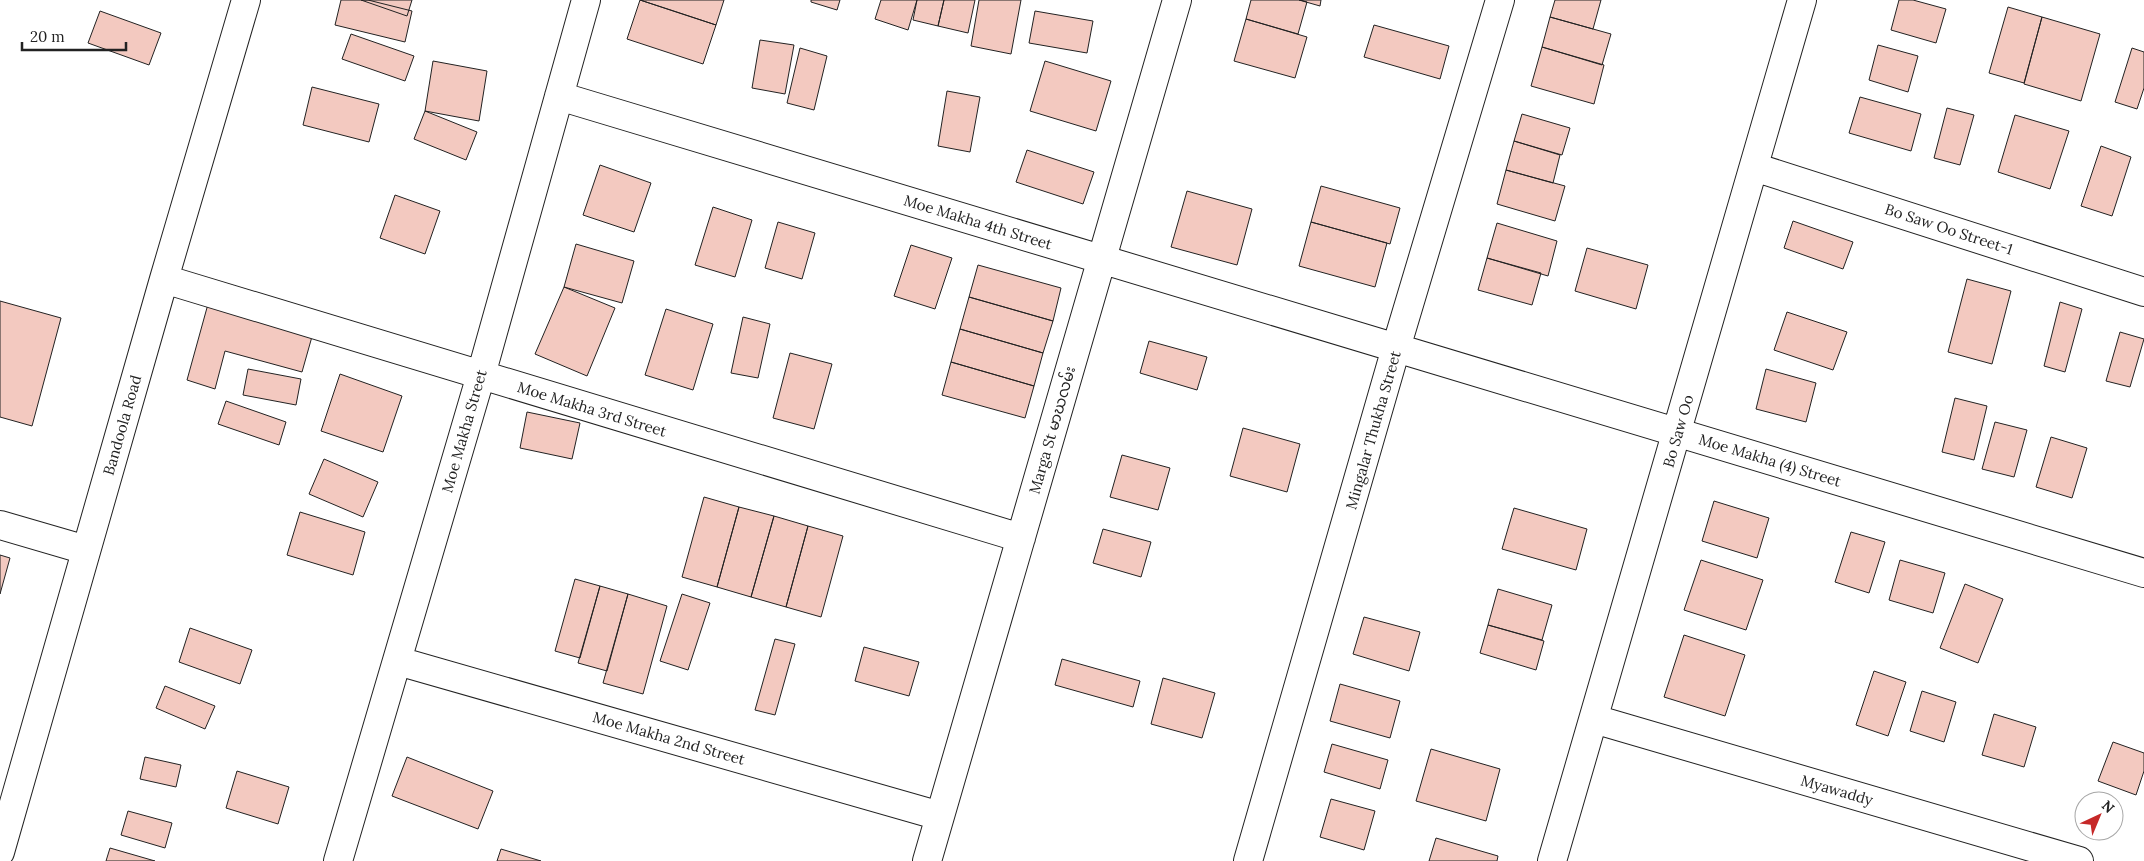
<svg xmlns="http://www.w3.org/2000/svg" width="2144" height="861" font-family="Lora,'Noto Sans Myanmar',serif">
  <style>
    .building { fill: #f3c9c0; stroke: #222 }
    .lines { fill: none; stroke-linecap: round; stroke-linejoin: round }
    .minor-casing { stroke: #222; stroke-width: 30 }
    .minor { stroke: #fff; stroke-width: 28 }
    .labels { text-anchor: middle; dominant-baseline: central; stroke-width: 4; stroke-linejoin: round; paint-order: stroke }
    .street-label { font-size: 15px; fill: #222; stroke: #fff }
  </style>
  <rect width="100%" height="100%" fill="#fff"/>
  <path class="building" d="M341 0H368L412 11 405 42 335 25Z
    M361 0H412L407 16Z
    M640 0 716 25 703 64 627 39Z
    M640 0H724L716 25Z
    M811 0H840L837 10 811 2Z
    M881 0H917L908 30 875 19Z
    M917 0H944L938 26 913 20Z
    M944 0H975L968 33 938 26Z
    M979 0H1021L1011 54 971 46Z
    M1251 0H1300L1307 2 1298 34 1246 19Z
    M1299 0H1321L1320 6Z
    M1555 0H1601L1593 29 1550 17Z
    M1899 0H1913L1946 9 1936 43 1891 30Z
    M2008 7 2042 17 2024 83 1989 73Z
    M100 11 161 33 149 65 88 43Z
    M1035 11 1093 21 1087 53 1029 43Z
    M1550 17 1611 34 1602 65 1542 47Z
    M2042 17 2100 34 2081 101 2024 84Z
    M1246 19 1307 37 1295 78 1234 61Z
    M1374 25 1449 46 1440 79 1364 57Z
    M351 34 414 56 405 81 342 59Z
    M760 40 794 45 785 94 752 88Z
    M1878 45 1918 56 1908 92 1869 80Z
    M1542 47 1604 65 1594 104 1531 86Z
    M800 48 827 56 814 110 787 103Z
    M2132 48 2144 52V88L2137 109 2115 102Z
    M433 61 487 71 479 121 425 111Z
    M1045 61 1111 81 1096 131 1030 111Z
    M312 87 379 104 369 142 303 125Z
    M947 91 980 97 970 152 938 146Z
    M1860 97 1921 114 1911 151 1849 133Z
    M1947 108 1974 115 1960 165 1934 158Z
    M425 111 477 132 466 160 414 139Z
    M1522 114 1570 128 1562 155 1514 141Z
    M2015 115 2069 131 2050 189 1998 172Z
    M1514 141 1560 155 1553 183 1506 170Z
    M2101 146 2131 157 2112 216 2081 206Z
    M1027 150 1094 172 1083 204 1016 182Z
    M600 165 651 183 634 232 583 215Z
    M1506 170 1565 186 1555 221 1497 204Z
    M1321 186 1400 208 1390 244 1311 222Z
    M1187 191 1252 209 1237 265 1171 247Z
    M395 195 440 211 425 254 380 238Z
    M713 207 752 220 735 277 695 265Z
    M1793 221 1853 242 1843 269 1784 248Z
    M778 222 815 233 802 279 765 268Z
    M1311 222 1387 243 1375 287 1299 266Z
    M1497 223 1557 241 1548 276 1487 258Z
    M576 244 634 261 622 303 564 287Z
    M911 245 952 258 935 309 894 296Z
    M1587 248 1648 265 1636 309 1575 291Z
    M1487 258 1541 273 1532 305 1478 290Z
    M978 265 1061 288 1053 321 969 297Z
    M1967 279 2011 291 1992 364 1948 352Z
    M564 287 615 308 587 376 535 354Z
    M969 297 1053 321 1043 353 960 329Z
    M0 301 61 318 32 426 0 417Z
    M2060 302 2082 309 2065 372 2044 366Z
    M208 304 313 333 302 372 225 351 215 389 187 380Z
    M666 309 713 324 693 390 645 375Z
    M1787 312 1847 332 1833 370 1774 350Z
    M743 317 770 324 758 378 731 373Z
    M960 329 1043 353 1034 386 951 362Z
    M2120 332 2144 339 2130 387 2106 381Z
    M1149 341 1207 357 1197 390 1140 373Z
    M790 353 832 364 814 429 773 418Z
    M951 362 1034 386 1025 418 942 395Z
    M248 369 301 379 296 405 243 395Z
    M1766 369 1816 383 1806 422 1756 409Z
    M340 374 402 396 383 452 321 431Z
    M1955 398 1987 406 1974 460 1942 452Z
    M226 401 286 422 279 445 218 424Z
    M527 412 580 423 572 459 520 448Z
    M1995 422 2027 430 2014 477 1982 469Z
    M1243 428 1300 444 1287 492 1230 476Z
    M2051 437 2087 448 2072 498 2036 487Z
    M1122 455 1170 468 1158 510 1110 497Z
    M324 459 378 482 363 517 309 494Z
    M704 497 739 507 717 587 682 577Z
    M1714 501 1769 518 1757 558 1702 541Z
    M739 507 774 516 751 597 717 587Z
    M1514 508 1587 529 1576 570 1502 549Z
    M300 512 365 532 353 575 287 555Z
    M774 516 808 526 786 607 751 597Z
    M808 526 843 536 821 617 786 607Z
    M1103 529 1151 542 1141 577 1093 563Z
    M1851 532 1885 542 1869 593 1835 582Z
    M0 555 10 558 0 594Z
    M1701 560 1763 580 1746 630 1684 610Z
    M1900 560 1945 573 1933 613 1889 600Z
    M575 579 600 586 580 658 555 651Z
    M1965 584 2003 599 1978 663 1940 648Z
    M600 586 628 594 607 671 578 663Z
    M1498 589 1552 605 1542 640 1488 625Z
    M628 594 667 606 643 694 603 683Z
    M682 594 710 603 688 670 660 661Z
    M1364 617 1420 632 1409 671 1353 654Z
    M1488 625 1544 641 1536 670 1480 653Z
    M190 628 252 650 240 684 179 662Z
    M1684 635 1745 655 1725 716 1664 697Z
    M775 639 795 644 775 715 755 710Z
    M864 647 919 662 909 696 855 681Z
    M1062 659 1140 681 1133 707 1055 685Z
    M1874 671 1906 682 1888 736 1856 725Z
    M1163 678 1215 693 1202 738 1151 724Z
    M1340 684 1400 701 1390 738 1330 721Z
    M165 686 215 706 205 729 156 708Z
    M1922 691 1956 702 1944 742 1910 731Z
    M1994 714 2036 727 2024 767 1982 755Z
    M2113 742 2144 753V771L2136 795 2098 781Z
    M1332 744 1388 760 1380 789 1324 772Z
    M1431 749 1500 769 1486 821 1416 801Z
    M145 757 181 765 176 787 140 779Z
    M407 757 493 791 478 829 392 796Z
    M237 771 289 787 278 824 226 808Z
    M1331 799 1375 811 1364 850 1320 837Z
    M128 811 172 823 165 848 121 835Z
    M1436 838 1498 856 1497 861H1429Z
    M110 848 155 861H106Z
    M501 849 541 861H497Z"/>
  <g class="lines">
    <defs>
      <path id="minor" d="M559 96 2144 573
        M1754 167 2144 292
        M164 279 1021 538
        M0 525 86 550
        M398 661 940 816
        M1594 719 2079 861
        M0 852 164 279 246 0
        M338 861 481 375 586 0
        M927 861 1177 0
        M1248 861 1396 348 1500 0
        M1552 861 1802 0"/>
    </defs>
    <use href="#minor" class="minor-casing"/>
    <use href="#minor" class="minor"/>
  </g>
  <g class="labels">
    <g class="street-label">
      <text transform="translate(978 222) rotate(17)">Moe Makha 4th Street</text>
      <text transform="translate(1949 229) rotate(18)">Bo Saw Oo Street-1</text>
      <text transform="translate(592 409) rotate(17)">Moe Makha 3rd Street</text>
      <text transform="translate(122 425) rotate(-74)">Bandoola Road</text>
      <text transform="translate(1052 430) rotate(-74)">Marga St မာဃလမ်း</text>
      <text transform="translate(1373 430) rotate(-74)">Mingalar Thukha Street</text>
      <text transform="translate(464 431) rotate(-74)">Moe Makha Street</text>
      <text transform="translate(1678 431) rotate(-74)">Bo Saw Oo</text>
      <text transform="translate(1770 460) rotate(17)">Moe Makha (4) Street</text>
      <text transform="translate(669 738) rotate(16)">Moe Makha 2nd Street</text>
      <text transform="translate(1837 790) rotate(16)">Myawaddy</text>
    </g>
  </g>
  <g transform="translate(2099 816) rotate(44)"><circle r="24" fill="#ffffff" stroke="#a7a7a7"/>
  <path d="M0-4L9 19L0 12L-9 19Z" fill="#c62828"/>
  <text y="-8" font-size="14" font-weight="bold" text-anchor="middle" fill="#222222">N</text>
  </g>
  <path d="M22 42v8h104v-8" fill="none" stroke="#222222" stroke-width="2.5"/>
  <text x="30" y="42" font-size="15" fill="#222222" stroke="#ffffff" stroke-width="4" paint-order="stroke">20 m</text>
</svg>
